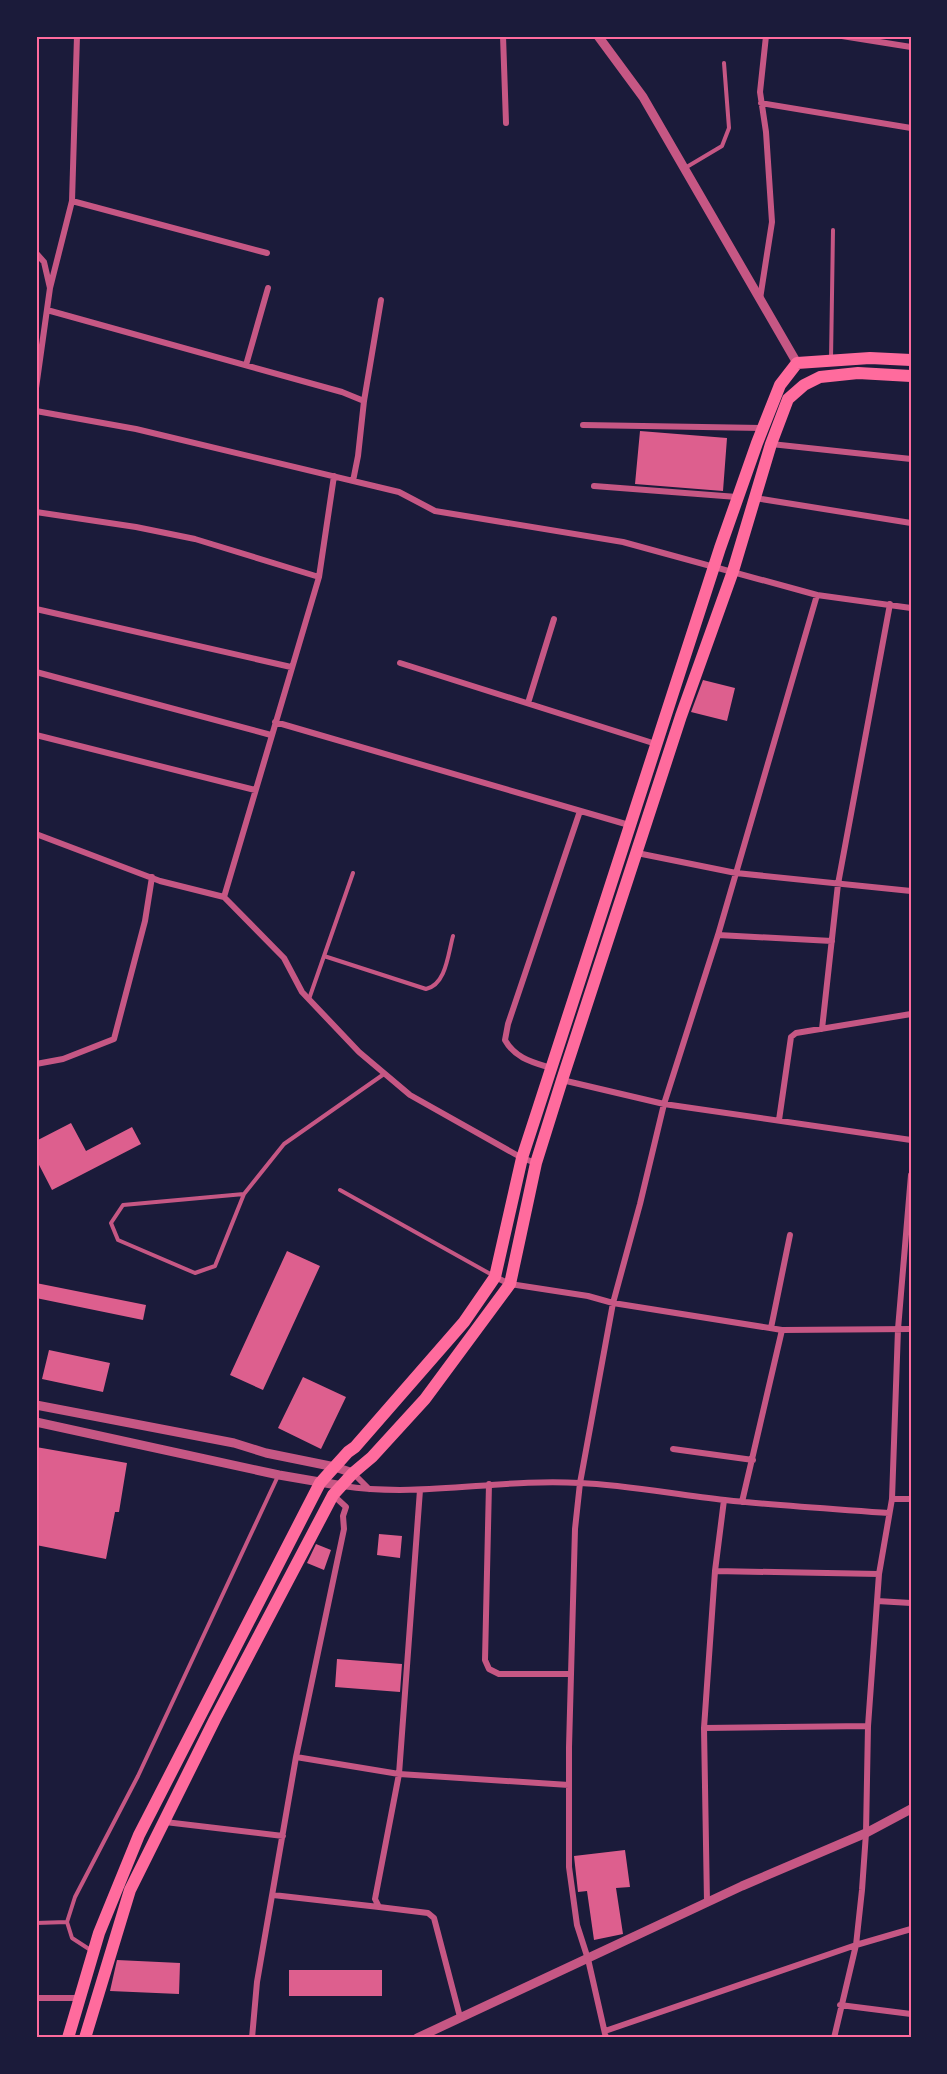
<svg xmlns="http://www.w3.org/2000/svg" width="947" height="2074" font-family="'IBM Plex Sans',sans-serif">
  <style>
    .building { fill: #dd5f8e }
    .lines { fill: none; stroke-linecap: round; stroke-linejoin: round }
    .service { stroke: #c65784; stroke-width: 4 }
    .minor { stroke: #c65784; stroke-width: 6 }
    .tertiary { stroke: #c65784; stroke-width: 9 }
    .primary { stroke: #ff6b9d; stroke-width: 12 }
    .neatline { fill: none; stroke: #ff6b9d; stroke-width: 2 }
  </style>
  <rect width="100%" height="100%" fill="#1b1b3a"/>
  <path class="building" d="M640 431 727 438 723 491 635 484Z
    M703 680 735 688 727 721 691 712Z
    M71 1123 86 1151 132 1127 141 1144 52 1190 36 1159V1141Z
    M287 1251 320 1266 263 1390 230 1375Z
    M36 1283 146 1305 143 1320 36 1298Z
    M49 1350 110 1363 103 1392 42 1379Z
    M303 1377 346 1397 321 1449 278 1428Z
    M36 1447 127 1463 119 1512H115L106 1559 36 1545Z
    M379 1534 402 1536 400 1558 377 1555Z
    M316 1544 331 1550 324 1570 307 1563Z
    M337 1659 402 1664 400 1692 335 1687Z
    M625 1850 630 1887 616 1888 623 1934 594 1940 587 1891 578 1892 574 1856Z
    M117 1960 180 1963 179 1994 110 1991Z
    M289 1970H382V1996H289Z"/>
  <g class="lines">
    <path class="service" d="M685 168 722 146 729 128 724 63
      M831 360 833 230
      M324 956 426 989C446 985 448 954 453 936
      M309 999 353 873
      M340 1190 494 1276
      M244 1194 123 1205 111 1223 118 1240 195 1273 215 1266 244 1194 284 1144 384 1074
      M36 1923 67 1922
      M92 1951 72 1938 67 1922 75 1897 138 1776 278 1476"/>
    <path class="minor" d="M503 36 506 123
      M842 36 911 47
      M761 103 911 128
      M72 201 267 253
      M36 253 44 262 50 288 36 388
      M50 288 72 201 77 36
      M760 299 772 222 766 132 760 92 766 36
      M47 310 342 392 364 401
      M246 365 268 288
      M36 411 136 429 399 492 435 511 623 542 817 595 911 608
      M583 425 762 428
      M771 444 911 459
      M353 481 358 456 364 401 381 300
      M594 486 737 497
      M755 498 911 523
      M36 512 136 527 195 539 319 577
      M36 609 291 667
      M400 663 656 744
      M36 672 271 735
      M528 703 554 619
      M275 722 629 825
      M36 735 255 790
      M36 834 160 881 224 897 284 958 302 992 359 1052 410 1095 522 1158 536 1163
      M637 853 736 873 911 891
      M224 897 319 577 334 476
      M718 935 832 941
      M822 1029 838 884 890 604
      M36 1064 63 1059 114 1039 145 921 152 877
      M551 1068C532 1062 515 1058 505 1040L508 1024 580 811
      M562 1080 664 1104 911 1140
      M779 1120 791 1037 796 1033 911 1014
      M495 1277 510 1284 588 1296 613 1303 782 1330 911 1329
      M771 1328 790 1235
      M673 1449 753 1460
      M353 1473 369 1489
      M489 1484 485 1660 489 1669 499 1674H571
      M343 1486C422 1498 501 1478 580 1483 628 1485 677 1495 725 1500 779 1506 834 1509 889 1513
      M420 1490 399 1774 375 1899 379 1907 428 1913 434 1918 460 2017
      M892 1499H911
      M742 1502 782 1330
      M715 1571 879 1574
      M877 1601 911 1603
      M704 1728 868 1726
      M296 1757 399 1774 569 1785
      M165 1822 283 1836
      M273 1895 379 1907
      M707 1902 704 1728 715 1571 724 1500
      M36 1998H78
      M840 2005 911 2014
      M605 2031 856 1945 911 1929
      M252 2038 257 1982 296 1757 344 1529 343 1516 346 1507 333 1495
      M606 2038 588 1959 577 1925 569 1867V1747L575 1529 580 1483 613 1303 640 1204 664 1104 718 935 817 595
      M834 2038 856 1945 862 1890 866 1833 868 1726 879 1574 892 1499 898 1329 911 1175"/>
    <path class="tertiary" d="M598 36 643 97 797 363
      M36 1405 234 1443 266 1453 335 1467 353 1473
      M36 1422 279 1475 343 1486
      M417 2038 742 1886 866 1833 911 1809"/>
    <path class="primary" d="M68 2038 99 1933 139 1835 320 1483 348 1452 355 1447 464 1322 495 1277 522 1158 538 1109 720 548 757 443 780 385 797 363 870 358 911 360
      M85 2038 130 1890 215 1719 333 1495 353 1473 372 1457 425 1399 510 1284 536 1163 562 1080 681 716 733 571 771 444 788 399 804 385 820 377 858 373 911 376"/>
  </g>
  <rect width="947" height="2074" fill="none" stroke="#1b1b3a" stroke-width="75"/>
  <rect x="38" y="38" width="872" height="1998" class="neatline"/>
</svg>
